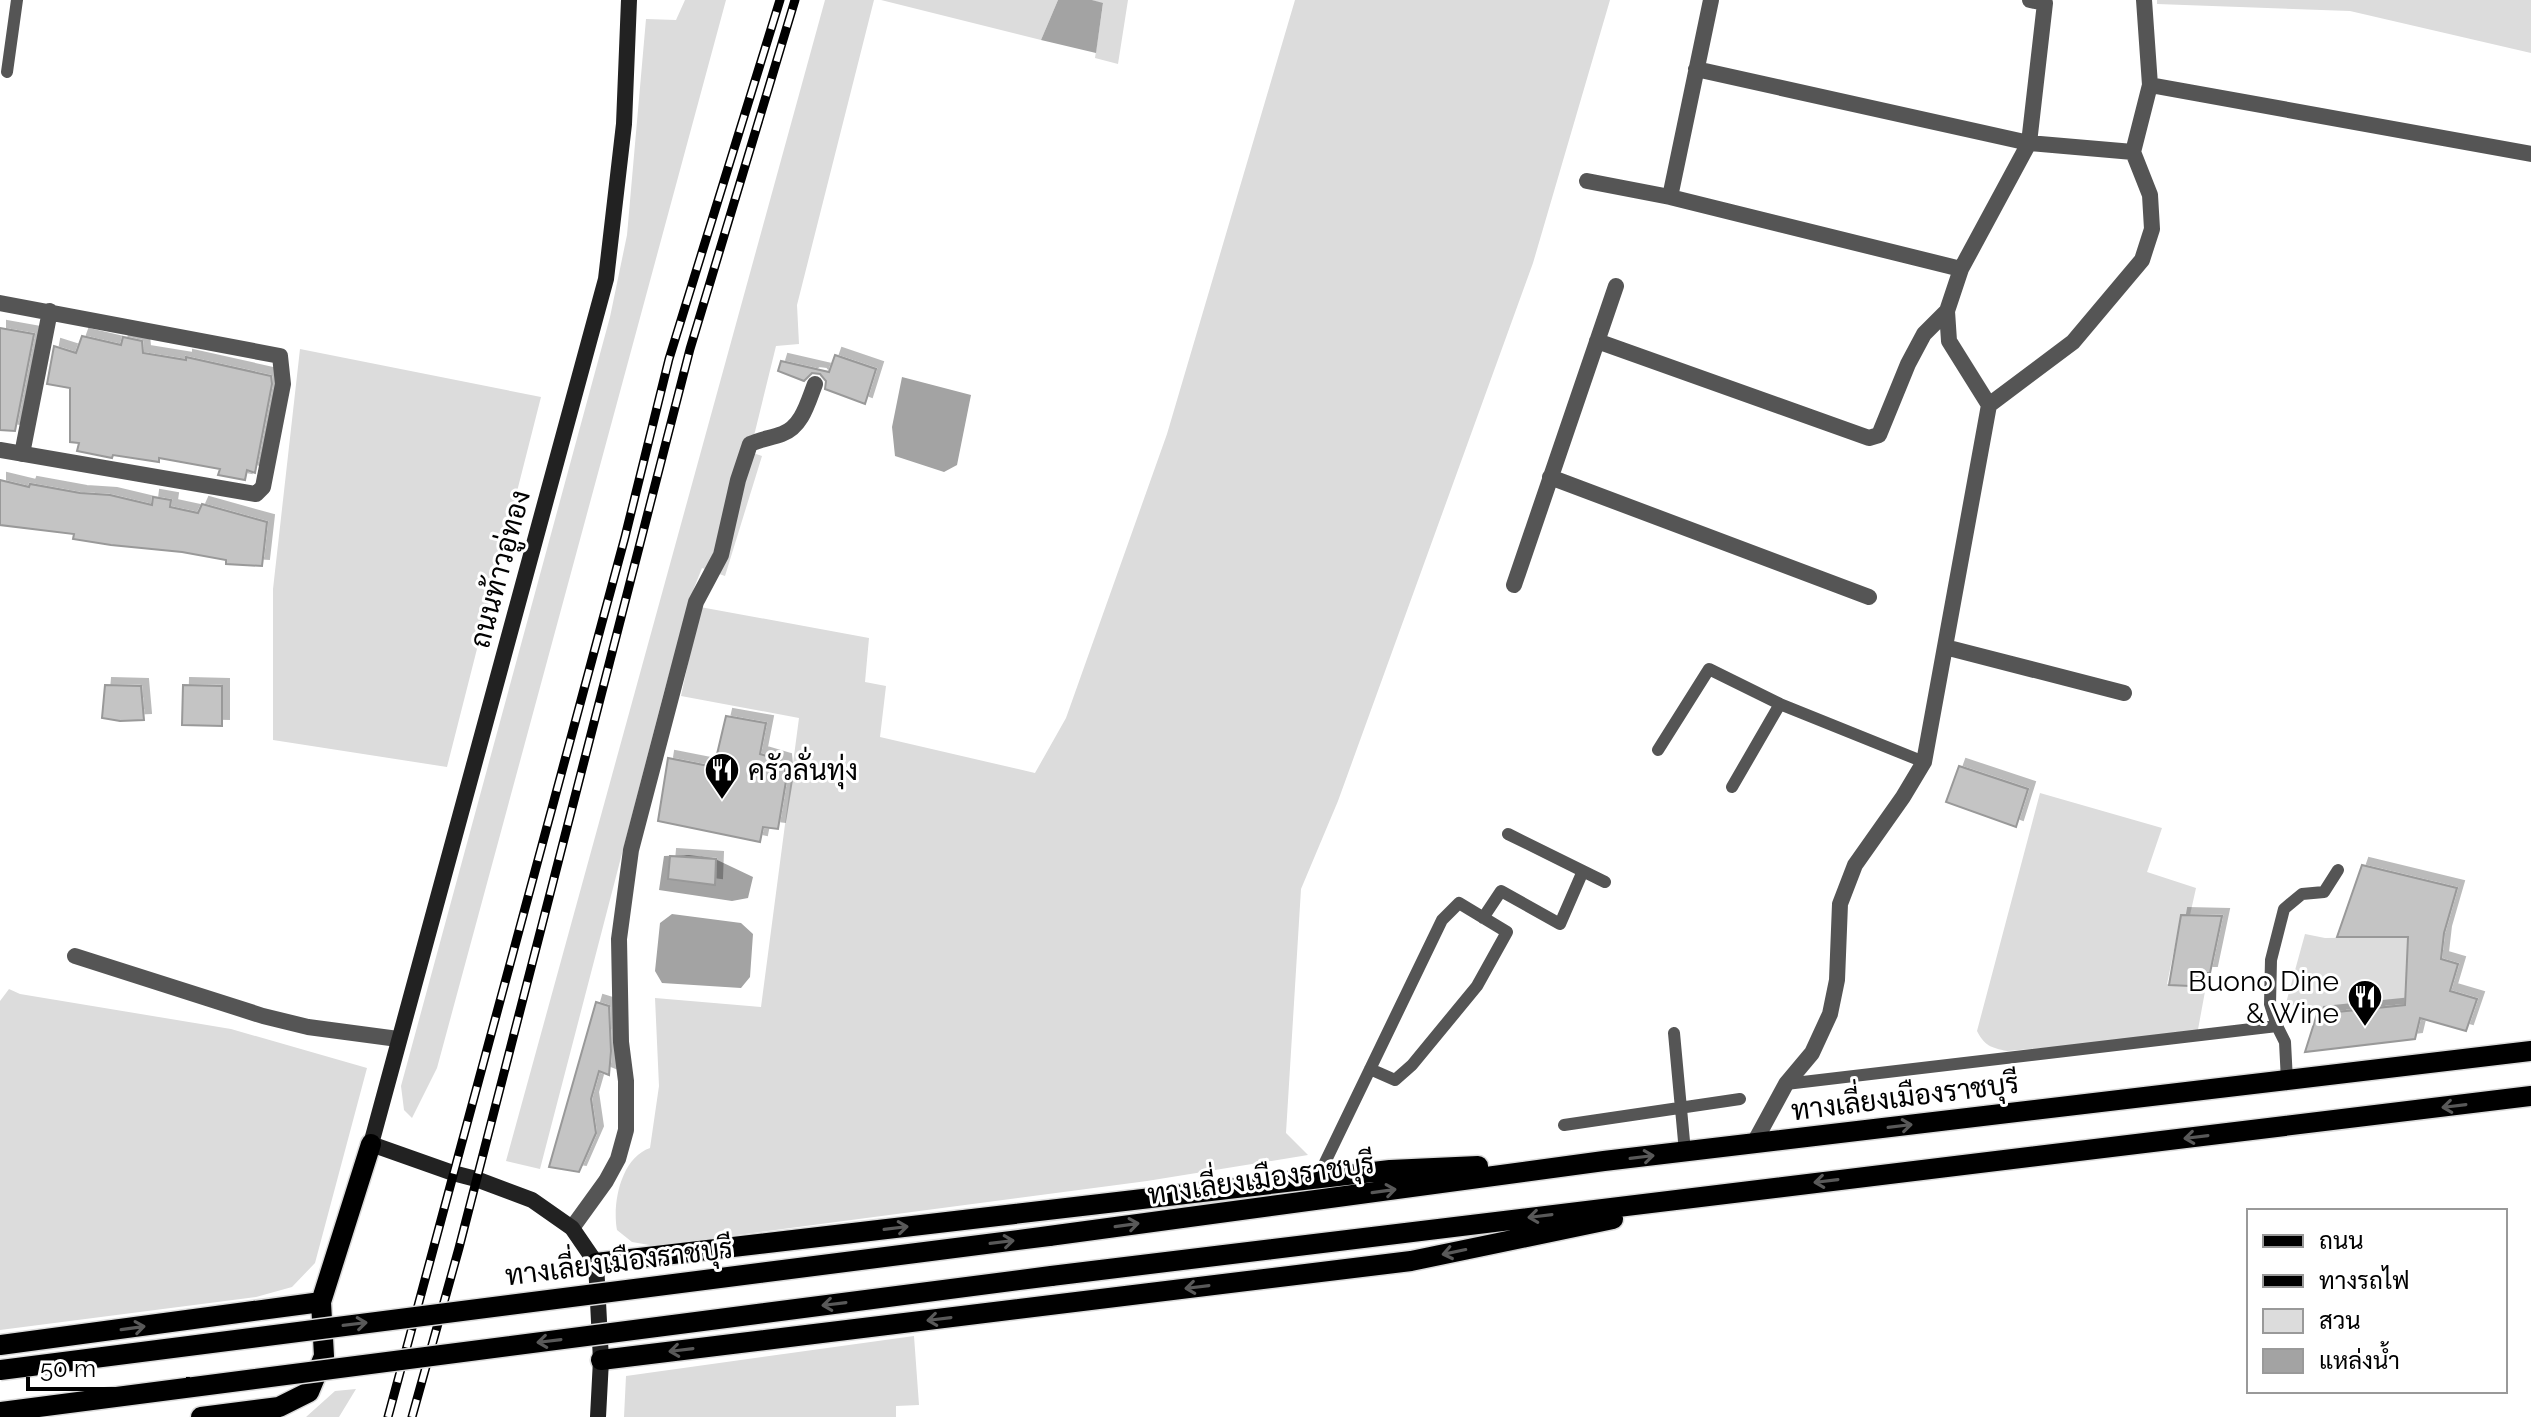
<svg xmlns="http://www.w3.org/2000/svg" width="2531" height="1417" font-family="Raleway,Sarabun,sans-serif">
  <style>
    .green { fill: #dcdcdc }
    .water { fill: #a3a3a3 }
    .building { fill: #c4c4c4; stroke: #999; stroke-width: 2; filter: url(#shadow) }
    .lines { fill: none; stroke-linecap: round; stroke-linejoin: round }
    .primary-casing { stroke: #dbdbdb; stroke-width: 23 }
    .lane { stroke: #555; stroke-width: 12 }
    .street { stroke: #555; stroke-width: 16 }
    .secondary { stroke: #222; stroke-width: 16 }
    .primary { stroke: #000; stroke-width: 20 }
    .rail-casing { stroke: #000; stroke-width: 9 }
    .rail { stroke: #fff; stroke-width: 6; stroke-dasharray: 18; stroke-linecap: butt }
    .primary-bridge-casing { stroke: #dbdbdb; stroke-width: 23; stroke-linecap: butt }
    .primary-bridge { stroke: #000; stroke-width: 20 }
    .oneway { stroke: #595959 }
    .labels { text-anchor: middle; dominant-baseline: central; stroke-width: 6; stroke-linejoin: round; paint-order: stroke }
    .street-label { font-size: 28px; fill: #000; stroke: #fff }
    .poi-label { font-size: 28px; fill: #000; stroke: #fff; text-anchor: start }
  </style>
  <defs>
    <filter id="shadow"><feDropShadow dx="7" dy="-7" stdDeviation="0" flood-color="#0004"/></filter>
  </defs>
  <rect width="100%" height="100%" fill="#fff"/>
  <path class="green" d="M685 0H726L437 1068 412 1118 404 1110 401 1086 610 317 627 235 646 19 676 20Z
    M825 0H874L797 305 799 344 776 346 750 452 762 456 725 576 702 568 694 588 664 692 540 1169 506 1161Z
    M881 0H1058L1041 40Z
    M1092 0H1128L1118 64 1095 58 1103 4Z
    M1295 0H1610L1533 263 1338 801 1301 889 1286 1133 1308 1155 1147 1181 655 1246 632 1242 617 1230C612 1203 621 1158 650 1148L659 1086 655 998 761 1007 799 718 681 696 700 607 869 638 865 682 886 686 880 737 1035 773 1066 718 1167 434Z
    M2157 0H2531V53L2350 11 2157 4Z
    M300 349 541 397 447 767 273 740V589Z
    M2040 793 2162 828 2147 872 2196 888 2190 915 2181 916 2167 984 2206 986 2197 1035 2007 1051C1991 1048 1984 1045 1977 1031Z
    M2305 934 2325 938 2408 937 2405 1005 2317 1014 2286 1003Z
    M9 989 20 994 231 1029 367 1068 315 1263 292 1287 256 1297 0 1330V1001Z
    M914 1336 919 1405 896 1406V1417H624L626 1376Z
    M356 1389 339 1417H306L335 1391Z"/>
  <path class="water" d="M1058 0H1092L1103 3 1096 53 1041 40Z
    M902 377 971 395 957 465 944 472 895 456 892 427Z
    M689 855 713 858 753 877 748 898 732 901 659 890 664 856Z
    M672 914 741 923 753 934 750 977 741 988 662 983 655 971 660 923Z"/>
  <path class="building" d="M0 328 34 334 15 431 0 430Z
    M82 336 121 345 123 337 142 341 143 353 186 360V357L271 376 272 384 255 473 247 470 245 480 218 475 220 469 159 458V462L113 455 112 458 77 451 79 443 70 442V388L47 384 54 346 76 353Z
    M835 355 876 369 865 404 825 389 826 381 820 374 812 373 804 381 778 371 781 361 829 372Z
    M0 480 29 487 30 484 80 493 110 495 152 505 153 497 171 500 170 507 198 513 202 504 267 522 262 566 226 564V560L182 552 111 545 73 539 74 534 0 525Z
    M105 685 141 686 144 720 120 721 102 718Z
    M183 685 222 686V726L182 725Z
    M726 716 766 723 760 754 784 761 786 781 778 829 763 827 760 842 658 821 668 758 714 767Z
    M1959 766 2028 789 2016 827 1946 802Z
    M670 856 716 859 715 885 668 879Z
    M2362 865 2457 888 2444 933 2441 959 2458 964 2450 991 2477 999 2466 1031 2420 1018 2415 1039 2305 1052 2317 1014 2405 1005 2408 937H2337Z
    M2181 915 2222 916 2210 973H2192L2190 986 2169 985Z
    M596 1002 609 1006 611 1051 609 1075 599 1071 591 1099 596 1133 579 1172 549 1167Z"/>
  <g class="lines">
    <defs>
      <path id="primary" d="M1049 1236 1604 1161 2531 1051
        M596 1263 1390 1170 1478 1166
        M1051 1276 2531 1096
        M321 1302 371 1144
        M0 1345 321 1302 324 1356 309 1392 279 1407 201 1417
        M601 1360 1411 1261 1613 1219"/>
    </defs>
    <use href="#primary" class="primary-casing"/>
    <path class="lane" d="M7 72 17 0
      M1658 750 1709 669 1780 704 1924 762
      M1732 787 1780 704
      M1508 834 1605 882
      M1483 918 1501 891 1560 924 1583 871
      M1674 1033 1685 1152
      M2287 1081 2285 1042 2277 1026 2270 1004 2271 960 2284 909 2302 894 2324 892 2338 870
      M1786 1084 2277 1026
      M1564 1125 1740 1099
      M1317 1179 1442 920 1459 903 1507 932 1477 986 1412 1065 1395 1080 1370 1069"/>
    <path class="street" d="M1696 69 2029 143 2133 152
      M2150 85 2531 154
      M1587 181 1670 197 1961 269
      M1670 197 1711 0
      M0 303 280 356 283 384 263 487 256 494 0 450
      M1597 341 1869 438 1879 435 1908 364 1924 334 1947 311
      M1989 405 2073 342 2142 260 2152 229 2150 195 2133 152 2150 85 2144 0
      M22 454 50 311
      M1550 477 1869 597
      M1514 585 1616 286
      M1945 647 2124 693
      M75 956 263 1016 308 1027 398 1039
      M1754 1143 1786 1084 1812 1053 1830 1014 1837 980 1840 904 1855 865 1903 797 1924 762 1989 405 1949 341 1947 311 1961 269 2029 143 2045 3 2030 0
      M572 1228 606 1181 618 1159 626 1130V1081L621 1042 619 939 631 850 696 602 721 555 738 480 750 444C761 439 771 438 782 434 802 427 808 402 815 384"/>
    <path class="secondary" d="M598 1417 601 1360 596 1263 572 1228 532 1200 476 1179 453 1173 371 1144 606 279 624 124 629 0"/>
    <use href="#primary" class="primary"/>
    <defs>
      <path id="rail" d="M388 1417 625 537 669 359 780 0
        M412 1417 459 1248 690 349 795 0"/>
    </defs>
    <use href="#rail" class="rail-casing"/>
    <use href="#rail" class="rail"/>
    <defs>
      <path id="primary-bridge" d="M0 1370 1049 1236
        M0 1412 1051 1276"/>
    </defs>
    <use href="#primary-bridge" class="primary-bridge-casing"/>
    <use href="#primary-bridge" class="primary-bridge"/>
  </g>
  <defs><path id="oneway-shaft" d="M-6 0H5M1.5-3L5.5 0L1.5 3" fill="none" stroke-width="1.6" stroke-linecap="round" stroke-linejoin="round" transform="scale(2)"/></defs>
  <g class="oneway">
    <use href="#oneway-shaft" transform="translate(2454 1106) rotate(173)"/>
    <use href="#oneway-shaft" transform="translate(1900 1126) rotate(-7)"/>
    <use href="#oneway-shaft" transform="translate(2196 1137) rotate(173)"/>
    <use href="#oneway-shaft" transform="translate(1642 1157) rotate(-7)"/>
    <use href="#oneway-shaft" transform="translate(1826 1181) rotate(173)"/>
    <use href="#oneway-shaft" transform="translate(1384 1191) rotate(-8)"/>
    <use href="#oneway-shaft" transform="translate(1540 1216) rotate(173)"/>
    <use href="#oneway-shaft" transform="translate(1127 1225) rotate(-8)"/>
    <use href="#oneway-shaft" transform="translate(896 1228) rotate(-7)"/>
    <use href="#oneway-shaft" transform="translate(1002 1242) rotate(-7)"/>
    <use href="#oneway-shaft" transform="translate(1454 1252) rotate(168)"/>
    <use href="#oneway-shaft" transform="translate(1197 1287) rotate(173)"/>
    <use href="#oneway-shaft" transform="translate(834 1304) rotate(173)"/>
    <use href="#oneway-shaft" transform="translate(939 1319) rotate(173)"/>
    <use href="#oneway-shaft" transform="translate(355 1324) rotate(-7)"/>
    <use href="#oneway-shaft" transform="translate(133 1328) rotate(-8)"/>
    <use href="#oneway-shaft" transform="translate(549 1341) rotate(173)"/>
    <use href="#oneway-shaft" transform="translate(681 1350) rotate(173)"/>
  </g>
  <defs>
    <symbol id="restaurant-pin" viewBox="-11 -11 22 30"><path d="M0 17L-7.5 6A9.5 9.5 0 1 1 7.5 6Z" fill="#000" stroke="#fff"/><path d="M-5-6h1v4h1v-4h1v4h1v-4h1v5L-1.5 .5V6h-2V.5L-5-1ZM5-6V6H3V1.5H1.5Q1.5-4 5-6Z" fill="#fff"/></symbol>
  </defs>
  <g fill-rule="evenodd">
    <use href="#restaurant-pin" x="702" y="750" width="40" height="54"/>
    <use href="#restaurant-pin" x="2345" y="977" width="40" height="54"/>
  </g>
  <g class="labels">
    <g class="street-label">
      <text transform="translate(500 569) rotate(-75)">ถนนท้าวอู่ทอง</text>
      <text transform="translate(1905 1097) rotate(-7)">ทางเลี่ยงเมืองราชบุรี</text>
      <text transform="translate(1261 1179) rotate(-8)">ทางเลี่ยงเมืองราชบุรี</text>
      <text transform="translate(619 1262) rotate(-7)">ทางเลี่ยงเมืองราชบุรี</text>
    </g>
    <g class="poi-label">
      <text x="748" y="770">ครัวลั่นทุ่ง</text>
      <text x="2339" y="981" text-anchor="end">Buono Dine<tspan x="2339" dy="32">&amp; Wine</tspan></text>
    </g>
  </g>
  <rect x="2247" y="1209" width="260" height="184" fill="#ffffff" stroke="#999999" stroke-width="2"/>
  <rect x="2263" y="1235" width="40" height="12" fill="#000000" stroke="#999999" stroke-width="2"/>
  <text x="2319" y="1249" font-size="24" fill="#000000">ถนน</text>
  <rect x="2263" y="1275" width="40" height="12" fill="#000000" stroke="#999999" stroke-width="2"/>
  <text x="2319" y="1289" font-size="24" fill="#000000">ทางรถไฟ</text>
  <rect x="2263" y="1309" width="40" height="24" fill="#dcdcdc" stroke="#999999" stroke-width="2"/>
  <text x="2319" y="1329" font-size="24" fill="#000000">สวน</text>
  <rect x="2263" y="1349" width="40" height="24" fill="#a3a3a3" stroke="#999999" stroke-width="2"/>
  <text x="2319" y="1369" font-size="24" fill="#000000">แหล่งน้ำ</text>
  <path d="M28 1377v12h160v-12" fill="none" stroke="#000000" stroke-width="4"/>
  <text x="40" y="1377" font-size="24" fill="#000000" stroke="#ffffff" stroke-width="6" paint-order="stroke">50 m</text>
</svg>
